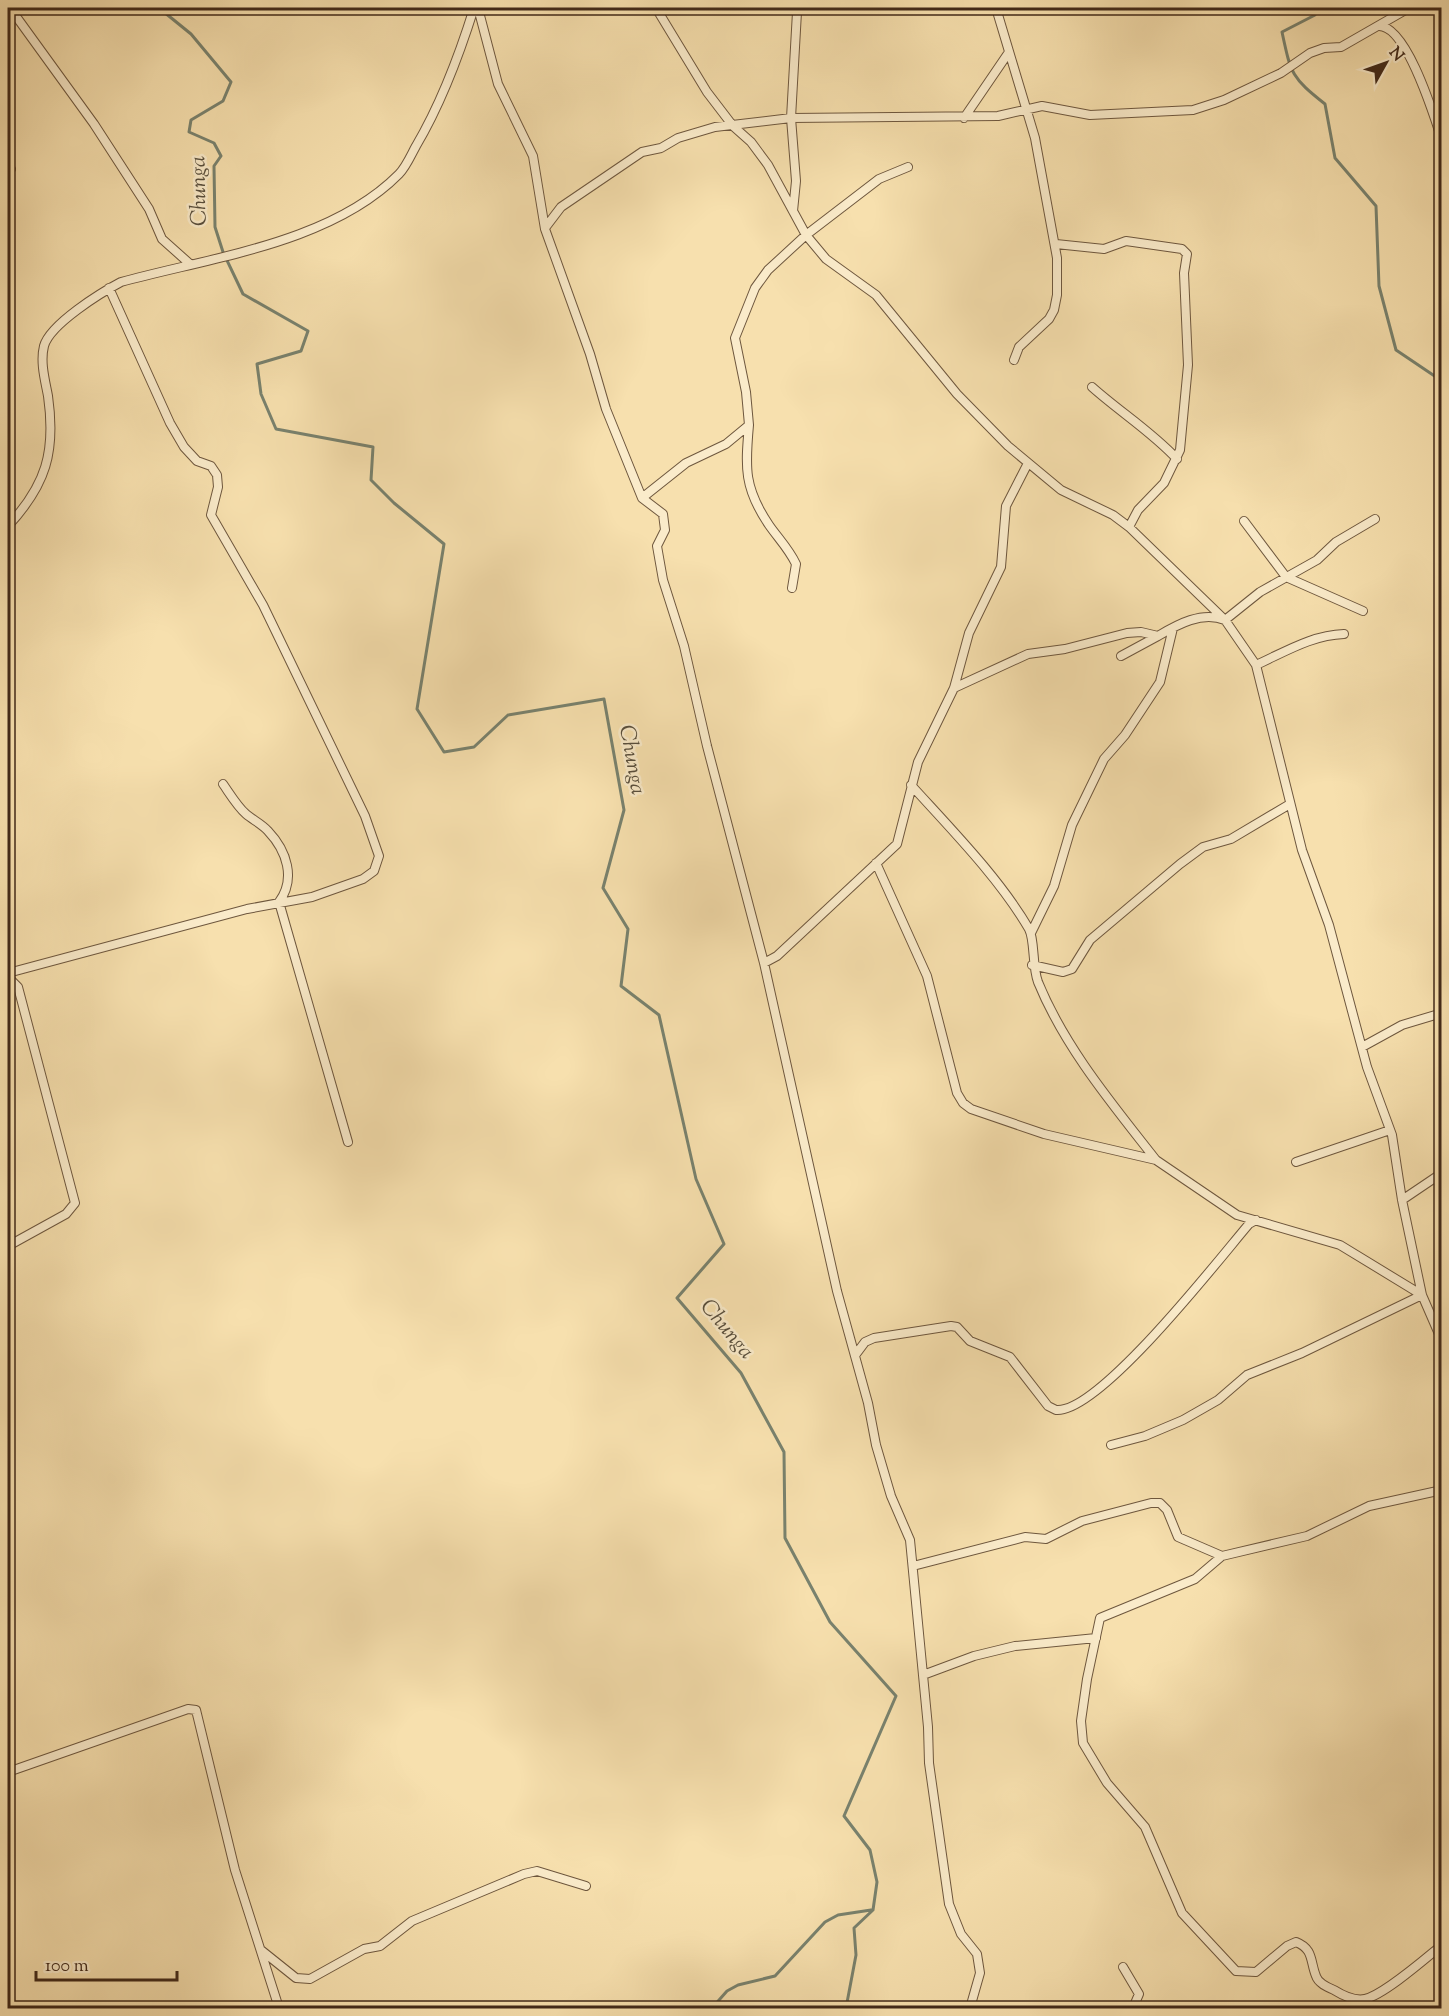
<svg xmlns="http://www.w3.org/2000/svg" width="1449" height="2016" font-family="'Sorts Mill Goudy',serif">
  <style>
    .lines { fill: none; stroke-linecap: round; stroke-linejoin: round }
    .stream { stroke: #79826e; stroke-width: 3 }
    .street-casing { stroke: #6e573e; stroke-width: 10 }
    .street { stroke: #faebca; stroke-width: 8 }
    .labels { text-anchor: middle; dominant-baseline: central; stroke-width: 5; stroke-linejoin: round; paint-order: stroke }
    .water-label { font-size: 22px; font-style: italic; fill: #584e3c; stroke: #faebca }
  </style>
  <rect width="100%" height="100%" fill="#f7e0ae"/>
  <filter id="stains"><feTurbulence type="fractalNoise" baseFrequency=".00333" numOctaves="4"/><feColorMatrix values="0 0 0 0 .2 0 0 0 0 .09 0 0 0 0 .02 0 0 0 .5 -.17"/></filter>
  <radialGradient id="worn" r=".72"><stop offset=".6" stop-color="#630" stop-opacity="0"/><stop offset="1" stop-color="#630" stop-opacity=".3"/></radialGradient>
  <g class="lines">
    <path class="stream" d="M159 8 191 34 231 82 223 101 191 120 189 132 214 143 221 156 214 166 215 227 223 252 243 294 308 331 301 351 257 364 261 394 276 429 373 447 371 480 394 503 444 544 417 709 444 752 474 747 508 715 604 699 624 810 603 888 628 929 621 986 659 1015 696 1179 724 1244 677 1298 741 1373 784 1452 785 1538 830 1622 896 1696 844 1816 870 1850 877 1882 873 1910 854 1928 856 1955 846 2008
      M1320 8 1315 15 1282 32C1291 74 1291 77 1325 104L1335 158 1376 206 1379 286 1396 350 1442 381
      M1442 507V516
      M712 2008 727 1991 738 1985 775 1976 825 1922 838 1915 871 1910"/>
    <defs>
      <path id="street" d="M10 8 94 124 149 209 162 239 190 264
        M478 8 498 84 533 156 545 229 590 354 606 409 642 498 663 514 665 530 657 546 663 580 684 646 707 746 764 963 837 1291 868 1403 876 1445 891 1496 910 1540 928 1727 929 1763 949 1904 961 1934 977 1954 980 1973 970 2008
        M656 8 707 92 733 126 751 142 768 165 806 235 826 259 876 295 957 394 1008 446 1061 490 1113 515 1129 527 1225 620 1256 665 1302 850 1329 925 1367 1067 1392 1135 1402 1200 1422 1295 1442 1341
        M996 8 1035 138 1057 258V295L1054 310 1049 319 1019 347 1014 360
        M1379 26C1407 26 1434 116 1442 140
        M964 118 1009 52
        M8 170 11 169
        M793 211 796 181 791 118 797 12 804 8
        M545 228 561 207 642 152 661 148 678 138 715 127 791 118 998 116 1042 106 1090 115 1193 110 1224 100 1281 73 1310 53 1324 48 1341 47 1409 8
        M1056 244 1104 249 1126 241 1182 249 1187 254 1184 273 1188 365 1180 450 1164 483 1138 510 1129 527
        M1092 387C1120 412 1152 432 1177 459
        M749 425C745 468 744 488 769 525 778 538 789 549 796 564L792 588
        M642 498 686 463 726 444 749 425 746 392 735 338 755 288 768 270 806 235 879 179 908 167
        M1244 521 1286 577 1363 611
        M8 526C46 485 56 452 48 396 45 380 40 362 44 346 50 324 102 292 121 282 212 257 331 243 399 174 406 167 411 155 416 146 442 102 459 56 474 8
        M1121 656 1158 636
        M1256 665C1285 652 1312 635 1344 634
        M954 688 1028 654 1065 649 1127 633 1141 632 1158 636C1178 624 1202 611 1225 620L1260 592 1317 560 1336 542 1375 519
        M223 784C230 794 237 806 246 814 253 820 262 824 268 831 287 851 296 879 279 902L348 1142
        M911 785C951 829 1000 879 1029 929 1035 940 1032 966 1038 982 1065 1048 1113 1105 1156 1160
        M876 863 927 976 957 1093 963 1103 971 1109 1044 1134 1156 1160 1237 1215 1340 1245 1422 1295
        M1031 933 1054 886 1072 825 1104 759 1125 735 1160 682 1173 628
        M764 963 777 956 897 844 918 762 954 688 969 633 1001 567 1006 506 1028 463
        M1032 965 1063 972 1072 969 1090 940 1180 864 1203 847 1231 839 1290 804
        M8 973 247 909 312 897 363 879 374 871 379 856 365 816 263 605 211 515 218 487 217 475 211 466 197 461 184 447 170 423 109 288
        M8 977 18 987 75 1203 66 1214 8 1246
        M1362 1047 1402 1025 1442 1013
        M1296 1162 1390 1130
        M1402 1200 1442 1173
        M856 1354 865 1342 874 1338 951 1326 957 1327 970 1341 1010 1357 1048 1406 1056 1410C1099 1414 1219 1259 1249 1224L1256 1220
        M1111 1445 1145 1436 1183 1420 1218 1400 1247 1375 1302 1353 1422 1295
        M1222 1556 1195 1579 1100 1618 1087 1679 1081 1721 1083 1743 1107 1783 1145 1827 1182 1913 1236 1971 1256 1972 1287 1946 1296 1942C1314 1949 1310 1962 1316 1976 1318 1983 1327 1987 1334 1990 1342 1995 1355 2001 1365 1999 1384 1995 1426 1958 1442 1945
        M913 1566 1025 1537 1046 1539 1082 1521 1151 1503H1160L1167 1510 1178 1537 1222 1556 1307 1536 1369 1506 1442 1490
        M923 1675 974 1656 1015 1646 1096 1638
        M8 1772 188 1709 196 1710 235 1870 279 2008
        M261 1950 296 1978 310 1979 364 1949 380 1946 412 1921 524 1874 537 1871 586 1886
        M1123 1967 1139 1994 1133 2008"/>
    </defs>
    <use href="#street" class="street-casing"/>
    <use href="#street" class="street"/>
  </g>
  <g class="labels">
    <g class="water-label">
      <text transform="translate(200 191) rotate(-91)">Chunga</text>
      <text transform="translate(631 760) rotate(80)">Chunga</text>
      <text transform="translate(726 1330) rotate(50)">Chunga</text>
    </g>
  </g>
  <rect width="1449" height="2016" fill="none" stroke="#f7e0ae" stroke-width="30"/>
  <rect x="9" y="9" width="1431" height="1998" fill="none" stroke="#412919" stroke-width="3"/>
  <rect x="15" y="15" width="1419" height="1986" fill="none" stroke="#412919" stroke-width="1.5"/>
  <g transform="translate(1386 63) rotate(50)" stroke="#faebca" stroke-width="4.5" paint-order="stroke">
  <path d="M0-4.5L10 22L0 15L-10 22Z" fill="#412919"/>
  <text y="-9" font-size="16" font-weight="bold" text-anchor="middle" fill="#412919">N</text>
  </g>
  <path d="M36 1971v9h141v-9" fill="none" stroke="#412919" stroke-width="3"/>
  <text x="45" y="1971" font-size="18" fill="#412919" stroke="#faebca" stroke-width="4.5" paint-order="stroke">100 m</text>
  <rect width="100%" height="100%" filter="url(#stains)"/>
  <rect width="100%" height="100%" fill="url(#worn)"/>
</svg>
